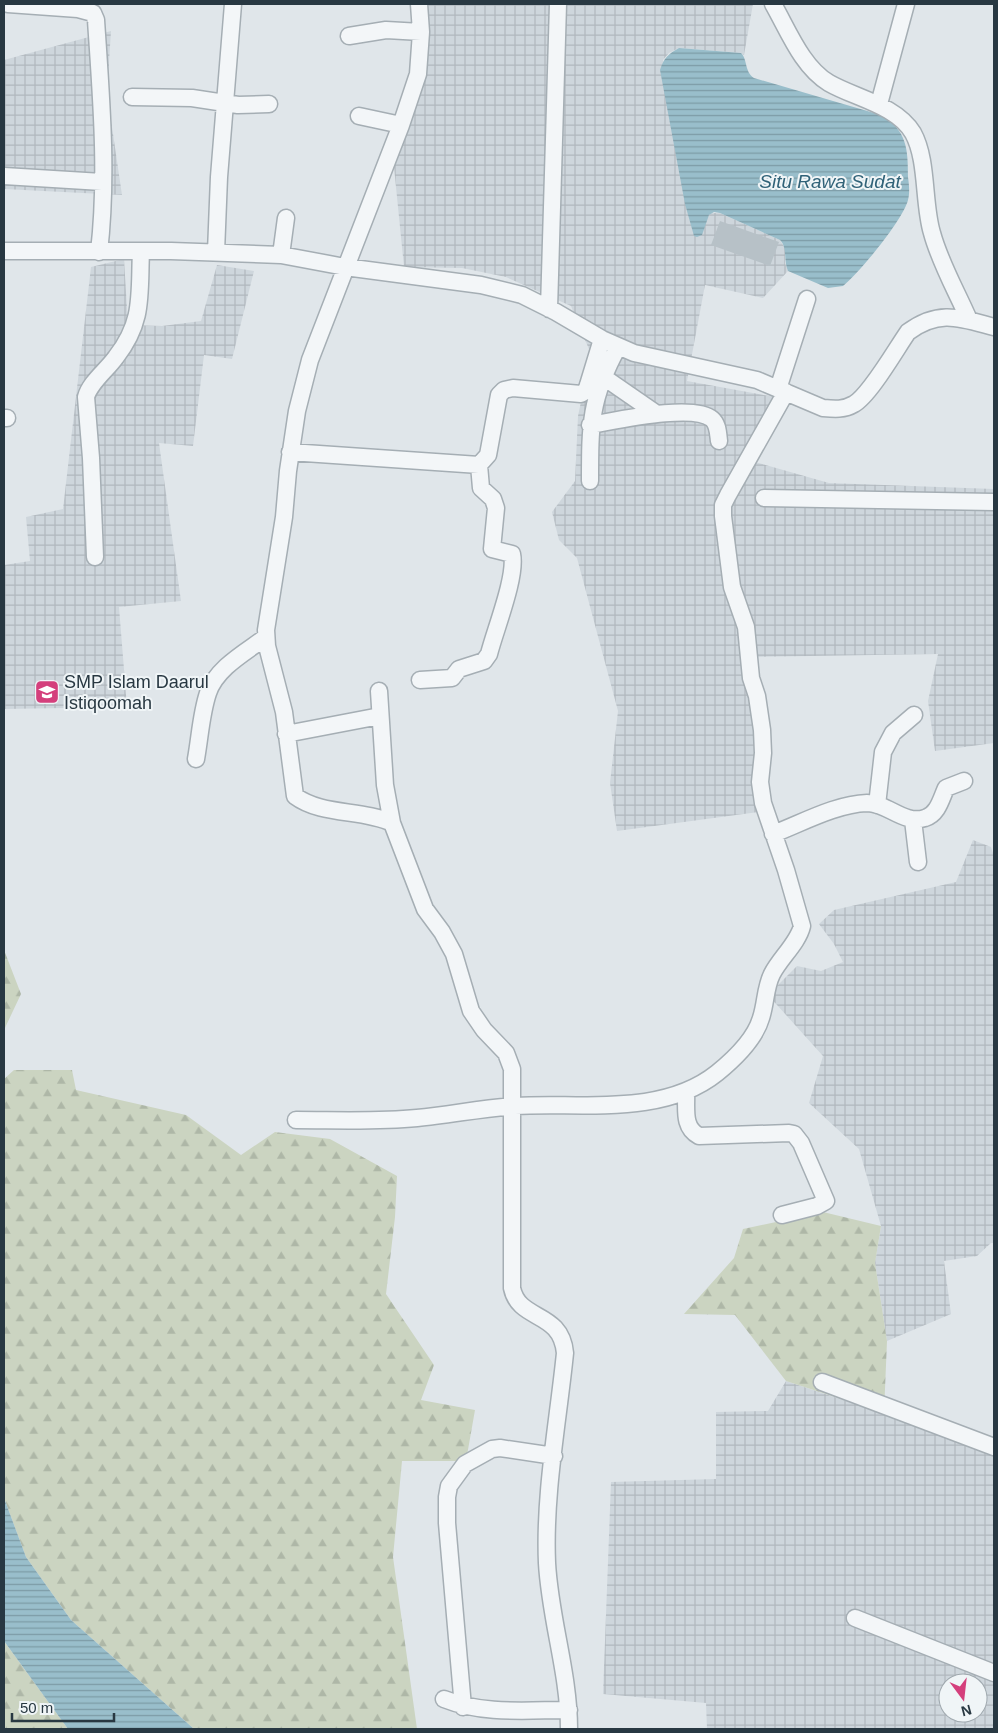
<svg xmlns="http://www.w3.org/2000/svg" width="998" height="1733" font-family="Arial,sans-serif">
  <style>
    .industrial { fill: url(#industrial-grid); fill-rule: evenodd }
    .forest { fill: url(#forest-firs) }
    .water { fill: url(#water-rules) }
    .building { fill: #b7c1c7 }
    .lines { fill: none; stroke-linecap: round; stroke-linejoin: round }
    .minor-casing { stroke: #a5aeb4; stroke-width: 19 }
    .minor { stroke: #f3f6f8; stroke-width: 16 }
    .labels { text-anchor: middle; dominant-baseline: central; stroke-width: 4; stroke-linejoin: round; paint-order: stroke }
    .poi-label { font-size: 18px; fill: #283842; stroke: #f0f5f7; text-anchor: start }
    .water-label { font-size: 19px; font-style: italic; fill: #306278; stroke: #f0f5f7 }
  </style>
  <defs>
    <pattern id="industrial-grid" width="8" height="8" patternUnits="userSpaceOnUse" patternTransform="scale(1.25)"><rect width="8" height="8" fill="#ced6dc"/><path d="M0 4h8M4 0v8" fill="none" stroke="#b1b8be"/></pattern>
    <pattern id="forest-firs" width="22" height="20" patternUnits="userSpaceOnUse" patternTransform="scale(1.25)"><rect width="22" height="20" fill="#cbd4c1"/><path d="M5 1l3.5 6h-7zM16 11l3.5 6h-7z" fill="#aeb7a7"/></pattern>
    <pattern id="water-rules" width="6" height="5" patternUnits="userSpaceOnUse" patternTransform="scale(1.25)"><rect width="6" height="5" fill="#99becb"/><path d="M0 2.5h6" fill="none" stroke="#7d9ba6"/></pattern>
  </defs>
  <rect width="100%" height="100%" fill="#e0e6ea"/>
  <path class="industrial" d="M421 4H753L744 55 741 53 679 48 669 53 663 60 707 218 711 213H720L780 240 785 248V263L788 271 763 298 705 285 687 381 775 397 741 458 829 483 994 489V743L935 751 928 701 938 654 747 657 765 811 617 831 610 783 618 711 577 558 559 540 552 512 575 481 578 416 591 354 571 306 506 277 462 268 404 267 393 157 424 80Z
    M111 31 107 93 122 195 4 189V60Z
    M124 259 128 325 162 326 201 321 217 265 254 271 232 359 204 355 193 446 159 443 181 601 119 607 127 707 4 709V565L30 561 26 517 63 509 91 267Z
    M973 840 991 847 994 856V1243H991L977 1256 944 1261 951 1314 887 1341 875 1263 881 1226 859 1149 809 1103 823 1056 768 995 797 966 821 971 843 962 834 944 819 924 834 910 956 882Z
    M786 1381 994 1450V1729H707L706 1703 603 1694 611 1482 716 1479V1412L768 1411ZM948 1683H978V1713H948Z"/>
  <path class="forest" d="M4 950 21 994 4 1030Z
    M14 1070H72L76 1090 186 1115 241 1155 275 1132 330 1139 397 1176 395 1217 386 1294 434 1365 421 1400 475 1410 466 1461H402L393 1557 417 1729H194L71 1620 26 1557 4 1498V1079Z
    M823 1212 881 1226 875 1263 887 1341 884 1413 786 1381 735 1315 684 1314 734 1258 743 1229Z
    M4 1641 68 1729H4Z"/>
  <path class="water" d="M679 48 741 53C748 60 744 71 754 78L881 115C907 130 908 149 908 177 909 184 910 193 908 200 903 220 860 272 843 286L828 288 788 271C783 260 788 248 780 240L720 213 714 212 709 215 702 235 697 237 694 236 685 204 660 70C664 58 668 54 679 48Z
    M4 1498 26 1557 71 1620 194 1729H68L4 1641Z"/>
  <path class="building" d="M720 221 779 242 770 266 711 245Z"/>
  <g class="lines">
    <defs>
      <path id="minor" d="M8 4 78 9 93 13 96 20C101 96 108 175 99 252
        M419 4 421 32 418 74 401 125 310 360 297 411 288 471 284 517 266 630 267 646 284 712 295 796C322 816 362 809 392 823L425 909 442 932 454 954 471 1011 484 1030 506 1053 512 1069V1288C519 1322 561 1310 565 1353 558 1422 544 1494 547 1563 550 1619 569 1673 569 1729
        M773 4C788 30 802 67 829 83 855 98 896 105 913 133 928 160 923 204 932 233 940 263 957 292 969 320
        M349 36 386 30 421 32
        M132 97 192 98 238 105 269 104
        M879 104 906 4
        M359 116 401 125
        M4 176 102 182
        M4 251H171L281 255 345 267 481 285 522 295 556 312 602 339 634 353 757 380 823 408C834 409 844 410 854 404 870 395 896 349 908 332 939 309 960 318 994 327
        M216 252 219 177 233 4
        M281 255 286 218
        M549 309 558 4
        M602 376 657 414
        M778 389 807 299
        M4 418H7
        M590 425C615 421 693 403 712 419 718 424 718 433 719 441
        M290 452 479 465 488 455 499 395 504 390 513 388 581 394 586 391 588 385 602 339
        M590 481C590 425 590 398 618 347
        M764 498 994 502
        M95 557 91 458 86 397C90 382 107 370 116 357 144 321 139 295 141 251
        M420 680 452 678 459 669 484 661 489 654C495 630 517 576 512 554L492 549 496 508 493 499 481 488 479 465
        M379 691 385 785 392 823
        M286 734 380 716
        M196 759C200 737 201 714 208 693 216 668 246 652 266 637
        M877 805 883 752 893 733 914 715
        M913 820 918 862
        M773 834C802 823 836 804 867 803 888 803 904 825 925 818 938 814 941 799 946 788L964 781
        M686 1091C687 1108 682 1127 699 1136L789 1133 794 1134 801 1143 826 1201 817 1206 782 1215
        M296 1120C336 1120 377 1122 417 1118 450 1115 482 1108 515 1106 580 1102 662 1117 717 1073 733 1060 755 1039 761 1018 766 1003 765 988 772 974 780 958 798 943 802 926L786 870 763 803 760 782 763 753 762 730 757 696 751 678 746 627 732 587 723 516V505L728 495 786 392
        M822 1382 994 1447
        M855 1618 994 1673
        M444 1699C484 1715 527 1710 569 1710
        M463 1707 447 1523V1497L449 1486 465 1464 492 1449 500 1448 554 1456"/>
    </defs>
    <use href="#minor" class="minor-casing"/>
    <use href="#minor" class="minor"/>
  </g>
  <defs>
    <symbol id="school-square" viewBox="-11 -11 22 22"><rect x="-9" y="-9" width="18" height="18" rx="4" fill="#d43f7c" stroke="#f0f5f7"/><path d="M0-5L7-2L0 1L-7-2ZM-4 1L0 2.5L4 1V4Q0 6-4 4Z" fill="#fff"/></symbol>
  </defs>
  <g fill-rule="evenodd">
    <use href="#school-square" x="33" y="678" width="28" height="28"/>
  </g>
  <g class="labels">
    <g class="poi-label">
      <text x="64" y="682">SMP Islam Daarul<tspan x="64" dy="21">Istiqoomah</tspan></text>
    </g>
    <g class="water-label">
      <text x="830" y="181">Situ Rawa Sudat</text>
    </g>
  </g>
  <rect width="998" height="1733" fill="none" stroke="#283842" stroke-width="10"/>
  <g transform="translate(963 1698) rotate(165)"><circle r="24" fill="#f0f5f7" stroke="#a0a9af"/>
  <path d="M0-4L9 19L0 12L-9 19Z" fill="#d43f7c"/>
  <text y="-8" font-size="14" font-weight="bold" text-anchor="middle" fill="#283842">N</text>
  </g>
  <path d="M12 1713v8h102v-8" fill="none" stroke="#283842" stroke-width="2.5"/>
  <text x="20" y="1713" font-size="15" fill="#283842" stroke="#f0f5f7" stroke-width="4" paint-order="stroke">50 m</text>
</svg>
